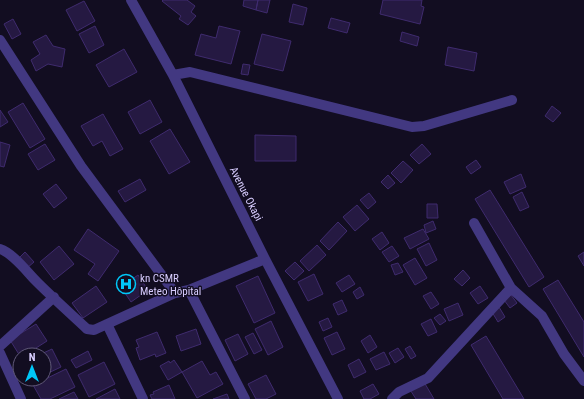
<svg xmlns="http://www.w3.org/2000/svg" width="584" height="399" font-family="'Roboto Condensed',sans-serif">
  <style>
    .building { fill: #251942; stroke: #3f2b6e }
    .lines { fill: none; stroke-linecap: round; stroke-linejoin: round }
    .minor { stroke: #423881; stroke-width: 10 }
    .labels { text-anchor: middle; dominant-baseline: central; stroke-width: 3; stroke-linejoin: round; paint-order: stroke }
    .street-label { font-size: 11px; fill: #d8cdff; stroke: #120d21 }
    .poi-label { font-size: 11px; fill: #d8cdff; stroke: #120d21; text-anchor: start }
  </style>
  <rect width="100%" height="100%" fill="#120d21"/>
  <path class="building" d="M163 0H187L195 6 191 12 196 16 188 25 179 19 181 16 162 1Z
    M244 0H258L256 10 243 6Z
    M258 0H270L267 13 256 10Z
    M383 0H422L421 6 424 7 420 24 380 14Z
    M84 1 95 21 77 31 66 10Z
    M293 4 307 8 303 25 289 22Z
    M331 18 350 23 347 33 328 28Z
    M13 19 21 34 12 39 4 24Z
    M95 26 104 45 89 53 79 34Z
    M219 26 240 31 231 64 195 55 201 34 216 38Z
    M402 32 419 37 417 46 400 41Z
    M262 34 291 41 283 71 254 64Z
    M46 35 53 46 65 49 62 67 48 64 36 71 31 60 40 54 33 42Z
    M448 47 477 53 474 71 445 65Z
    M124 49 137 72 109 87 96 65Z
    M243 64 250 65 248 75 241 74Z
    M150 100 162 122 140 134 128 112Z
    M23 103 45 139 30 148 8 112Z
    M552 106 561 113 553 122 545 116Z
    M0 110 8 122 0 127Z
    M103 114 123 149 110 156 102 141 93 146 81 126Z
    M170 129 190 162 169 174 150 141Z
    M255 135 296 136V161H255Z
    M0 142 10 145 4 167 0 166Z
    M45 144 55 160 38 170 28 154Z
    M422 144 431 154 419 164 410 155Z
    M476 160 481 167 471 174 466 167Z
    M403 161 413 170 401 183 391 173Z
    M521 174 526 187 510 194 504 182Z
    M388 175 395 183 388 189 381 182Z
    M140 179 146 190 125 202 118 191Z
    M56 184 67 198 54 208 43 194Z
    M490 190 544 277 529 287 475 199Z
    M522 192 529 207 520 211 513 197Z
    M369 193 376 202 368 209 360 200Z
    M427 204H437L438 218H427Z
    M357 205 369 219 355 231 343 217Z
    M433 221 436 229 426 233 424 225Z
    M338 222 347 231 329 250 320 241Z
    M88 229 119 251 98 281 88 274 95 264 74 250Z
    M423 229 429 239 410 249 404 238Z
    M382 232 389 243 380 250 372 239Z
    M429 243 437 260 426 266 417 249Z
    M317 245 326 255 309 271 300 261Z
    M59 246 74 264 54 280 40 262Z
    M392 246 399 256 389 262 382 252Z
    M25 252 34 262 27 268 19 258Z
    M584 252V266L578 256Z
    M415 258 427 278 415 285 403 265Z
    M295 262 304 271 294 280 285 271Z
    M398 263 403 272 395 275 391 265Z
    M463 270 470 278 462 286 454 279Z
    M314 274 323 294 308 301 298 282Z
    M138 275 148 290 131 302 121 287Z
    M349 275 355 284 342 292 336 283Z
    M258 276 275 313 254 323 236 286Z
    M558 280 584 322V357L543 289Z
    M96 286 107 302 83 318 72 303Z
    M480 286 488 298 478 304 470 293Z
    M360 287 364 295 357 299 353 292Z
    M431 292 439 304 431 309 423 296Z
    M511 295 517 303 510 308 504 300Z
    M342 300 347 311 338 315 333 304Z
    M458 303 463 315 449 321 444 309Z
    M499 307 505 317 498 322 492 312Z
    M440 314 446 321 440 325 434 318Z
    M328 318 332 327 323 331 319 322Z
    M431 319 437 332 428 336 421 324Z
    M271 321 283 347 268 355 255 329Z
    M36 324 47 341 25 355H20V356L10 340Z
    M196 329 201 344 181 351 176 336Z
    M157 332 166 353 156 357 155 354 140 360 136 348 139 347 136 340Z
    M337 332 345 349 332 355 324 338Z
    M253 333 262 350 254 354 245 337Z
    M238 334 248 354 235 361 225 340Z
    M370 335 377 347 368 353 361 341Z
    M486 336 524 399H503L471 345Z
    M410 346 416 356 411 359 405 349Z
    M398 348 404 357 395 363 389 353Z
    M52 349 61 367 44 375V355H39Z
    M88 351 92 360 76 368 71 360Z
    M384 352 390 364 376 370 370 359Z
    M359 359 366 372 354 378 348 365Z
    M174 360 182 372 168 380 160 366 169 361 170 363Z
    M202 361 210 375 216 372 223 384 197 398 182 372Z
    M104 362 115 384 89 397 78 375Z
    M66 369 75 387 50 399H41L33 385Z
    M266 375 276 394 266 399H256L248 384Z
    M421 377 434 399H416L407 385Z
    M373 384 379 394 370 399H364L360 391Z
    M169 385 175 399H152L150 395 154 394 153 392Z
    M115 389 120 399H96Z
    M74 392 78 399H59Z
    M227 394 229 399H213Z"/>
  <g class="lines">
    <path class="minor" d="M131 0 173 75 265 259 338 399
      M0 40 81 166 175 293
      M173 75 190 72 412 127 424 126 512 100
      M474 223 511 288 542 316 564 354 584 381
      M0 249C13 253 27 272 37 282 53 298 70 313 87 329L94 330 175 293 189 290 265 259
      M189 290 245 399
      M107 324 143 399
      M0 346 54 297
      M0 353 21 399
      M392 399 399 392 428 378 511 288"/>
  </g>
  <defs>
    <symbol id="hospital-ring" viewBox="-11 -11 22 22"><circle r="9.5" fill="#120d21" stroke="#00c7f8" stroke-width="1.5"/><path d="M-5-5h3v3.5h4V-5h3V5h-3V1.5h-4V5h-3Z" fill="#00c7f8"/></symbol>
  </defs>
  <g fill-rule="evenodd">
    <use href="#hospital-ring" x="115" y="273" width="22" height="22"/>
  </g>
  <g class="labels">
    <g class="street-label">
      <text transform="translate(246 194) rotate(63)">Avenue Okapi</text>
    </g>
    <g class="poi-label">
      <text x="140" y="278">kn CSMR<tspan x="140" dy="13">Meteo Hôpital</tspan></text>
    </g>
  </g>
  <g transform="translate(32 367)"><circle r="19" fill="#120d21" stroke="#615a7a"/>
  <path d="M0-3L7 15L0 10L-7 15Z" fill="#00c7f8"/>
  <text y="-6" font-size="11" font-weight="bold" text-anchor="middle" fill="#d8cdff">N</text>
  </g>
</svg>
